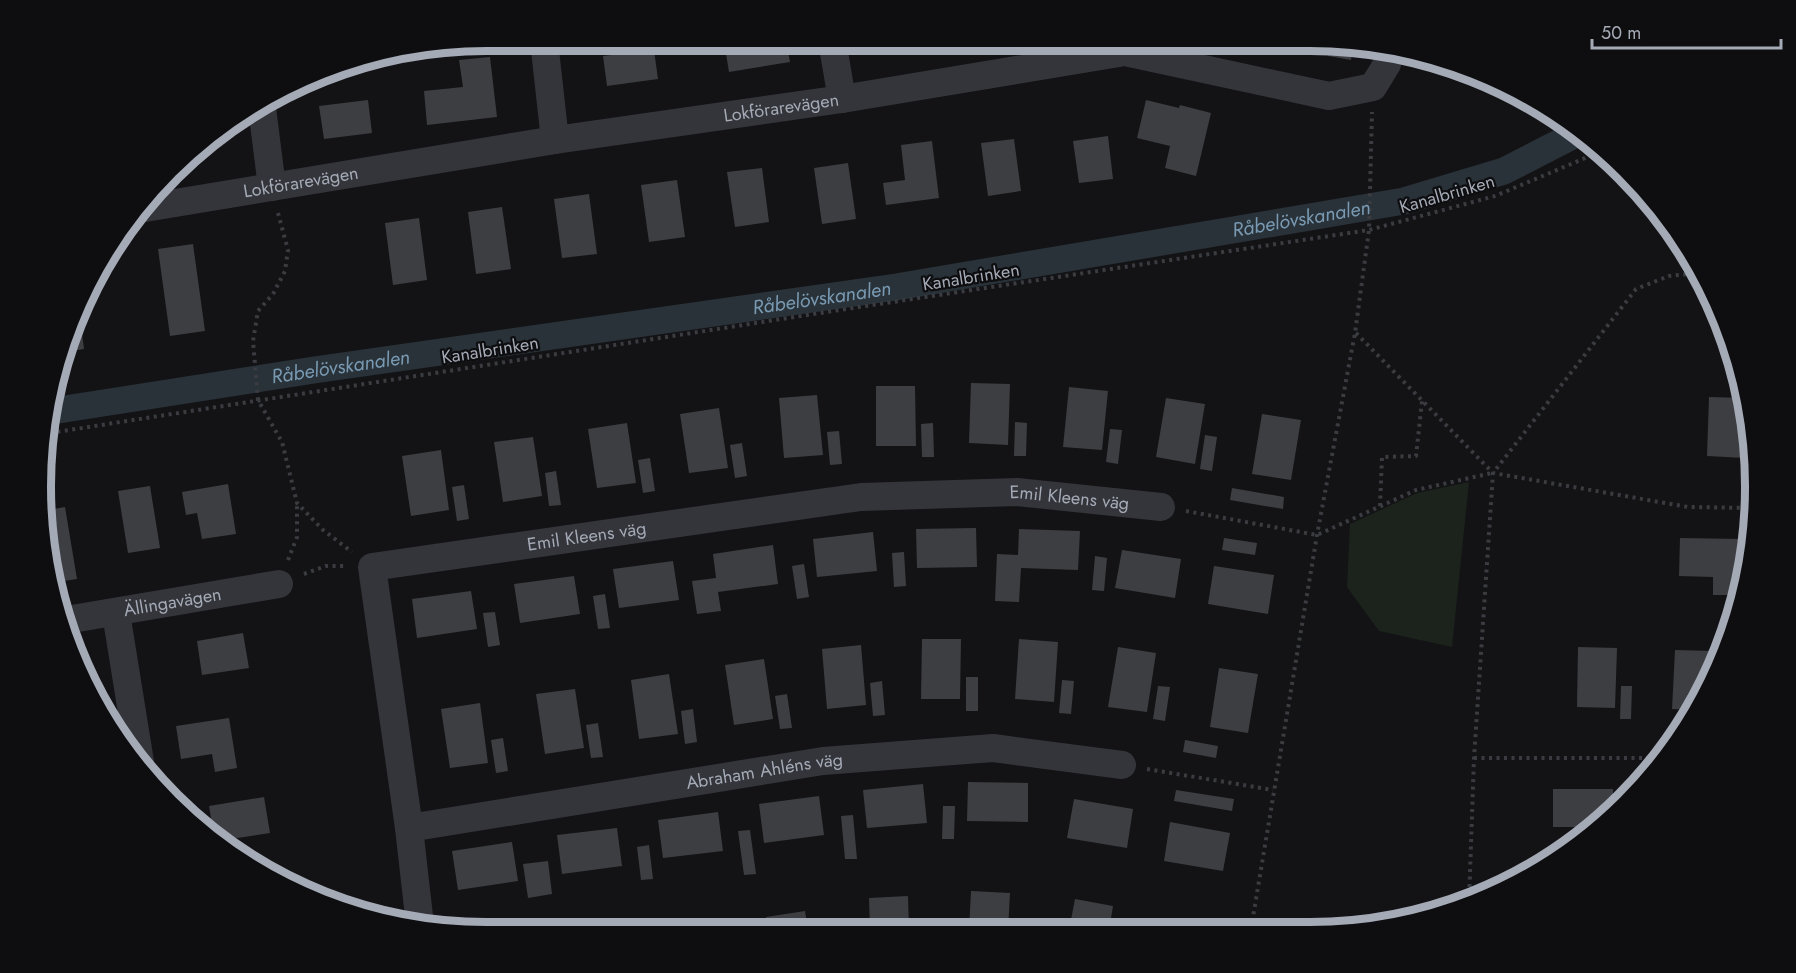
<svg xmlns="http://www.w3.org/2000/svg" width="1796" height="973" font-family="Jost,sans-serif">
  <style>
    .green { fill: #1b231c }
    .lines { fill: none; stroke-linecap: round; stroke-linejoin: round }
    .canal { stroke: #293239; stroke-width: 27 }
    .building { fill: #3d3e42 }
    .path { stroke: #3a3c41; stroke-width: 4; stroke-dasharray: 3 4.5; stroke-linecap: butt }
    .minor { stroke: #34353a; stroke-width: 28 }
    .labels { text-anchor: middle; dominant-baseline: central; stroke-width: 4.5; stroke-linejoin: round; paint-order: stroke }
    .street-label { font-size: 18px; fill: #a4aab6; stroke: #0e0e10 }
    .water-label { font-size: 20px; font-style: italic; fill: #799ab2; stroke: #0e0e10 }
    .rim { fill: none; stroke: #a4aab6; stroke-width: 8 }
  </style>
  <rect width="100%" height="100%" fill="#131315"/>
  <path class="green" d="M1469 482 1452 647 1379 631 1347 587 1350 524 1417 493Z"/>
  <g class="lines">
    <path class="canal" id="s1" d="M52 411 314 370 896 287 1404 201 1504 171 1578 133"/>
  </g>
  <path class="building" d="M724 41H786L790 62 729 72Z
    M886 41H913V42L887 46Z
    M1330 41 1354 44 1351 60 1328 56Z
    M654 50 658 79 607 86 603 56Z
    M490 57 497 117 427 125 424 91 463 87 459 60Z
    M368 100 372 133 324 139 319 106Z
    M1146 100 1179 108 1180 105 1211 113 1196 176 1165 168 1170 146 1137 138Z
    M228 126 230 139 207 142 215 133Z
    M1108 136 1113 179 1079 183 1073 141Z
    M1014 139 1021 191 988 196 981 143Z
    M932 141 939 198 886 205 883 183 905 180 901 145Z
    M198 150 199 159 189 160Z
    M848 163 856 219 822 224 814 168Z
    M762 168 769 222 735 227 727 172Z
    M677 180 685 237 649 242 641 185Z
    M589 194 597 254 562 258 554 199Z
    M502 207 511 269 476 274 468 212Z
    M419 218 427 280 393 285 385 223Z
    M193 244 205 331 170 336 158 249Z
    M80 318 84 349 65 352 78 322Z
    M971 383 1010 384 1008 445 969 443Z
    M876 386H915L916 446H876Z
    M1069 387 1108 391 1102 450 1063 447Z
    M817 395 823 455 784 458 779 398Z
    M1709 397 1745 398 1747 411 1745 458 1707 456Z
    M1166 398 1205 404 1195 464 1156 457Z
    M719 408 728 468 689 473 680 414Z
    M1262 414 1301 420 1291 480 1252 474Z
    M1015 422 1027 423 1026 456H1014Z
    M627 423 636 483 597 488 588 429Z
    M933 423 934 457H922L921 424Z
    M1110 429 1122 430 1118 464 1106 462Z
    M839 431 842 464 830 465 827 432Z
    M1205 435 1217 437 1212 471 1200 469Z
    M533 437 542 496 503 502 494 442Z
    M742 443 747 476 735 478 730 445Z
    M1751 444 1755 457 1754 469H1750Z
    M441 450 449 510 411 516 402 456Z
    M650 458 655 491 643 493 638 460Z
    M556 471 561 505 549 506 545 473Z
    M228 484 236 534 202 539 197 513 186 515 182 492Z
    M464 485 469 519 457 521 452 487Z
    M150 486 160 548 128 553 118 491Z
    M1232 488 1284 497 1283 509 1230 500Z
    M65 507 77 579 57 582 41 516 42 511Z
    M976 528 977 567 917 568 916 529Z
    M1019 529 1080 531 1078 570 1021 568 1019 602 995 601 997 554 1018 555Z
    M873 532 877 571 817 577 813 539Z
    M1224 538 1257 543 1255 555 1222 550Z
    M1680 538 1742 539 1740 595H1713V577L1679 576Z
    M773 545 778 584 718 592 721 611 697 614 692 581 716 578 713 554Z
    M1122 550 1181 559 1175 598 1115 588Z
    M904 552 906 586 894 587 892 553Z
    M1095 556 1107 558 1104 591 1092 590Z
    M673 561 679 600 619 608 613 569Z
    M804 564 809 597 797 599 792 566Z
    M1214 566 1274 575 1268 614 1208 604Z
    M574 576 580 614 520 623 514 584Z
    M471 591 477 629 417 638 412 599Z
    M605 594 610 628 598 629 593 596Z
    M495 612 500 645 488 647 483 613Z
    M243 633 249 668 202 675 197 641Z
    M922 639H961L960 699H921Z
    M1019 639 1058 642 1054 702 1015 699Z
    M861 645 866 705 827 709 822 649Z
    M1118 647 1156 653 1147 712 1108 707Z
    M1578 647 1617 648 1615 708 1577 707Z
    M1675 650 1714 651 1713 672 1695 710 1672 709Z
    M764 659 773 719 734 725 725 665Z
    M1219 668 1258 674 1248 733 1210 727Z
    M669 674 678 734 639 739 631 680Z
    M966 677H978V711H966Z
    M1062 680 1074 681 1071 714 1059 713Z
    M882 681 885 715 873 716 870 683Z
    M1158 686 1170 687 1165 721 1153 719Z
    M1621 686H1632L1631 719H1620Z
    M575 689 584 748 545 754 536 694Z
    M787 694 792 728 780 729 775 696Z
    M480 703 488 763 450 768 441 709Z
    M693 709 697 742 685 744 681 711Z
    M229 718 237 768 215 772 212 754 181 759 176 726Z
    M598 723 603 757 591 758 586 725Z
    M503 738 508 771 496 773 491 740Z
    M1185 740 1218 746 1216 758 1183 752Z
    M968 782 1028 783V822L967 821Z
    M923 784 927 823 867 828 863 790Z
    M1553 789H1613V808L1592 827H1553Z
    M1176 790 1234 799 1232 811 1174 801Z
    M819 796 824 835 764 843 759 804Z
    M264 797 270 833 224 840 213 831 209 806Z
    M1074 799 1133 809 1127 848 1067 838Z
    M943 806H955L954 839H942Z
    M718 812 723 851 663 858 658 820Z
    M853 815 857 859H845L841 816Z
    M1170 822 1230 833 1223 871 1164 861Z
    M617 828 622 866 562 874 557 835Z
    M750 830 756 874 744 875 738 831Z
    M512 842 518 881 458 890 452 851Z
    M649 845 653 879 641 880 637 847Z
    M548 861 552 894 528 898 523 864Z
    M291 875 293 885 276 878Z
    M971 891 1010 893 1008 930H969Z
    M908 896 909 930H870L869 898Z
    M1075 899 1113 906 1109 930H1069Z
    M805 911 808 930 768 931 766 917Z
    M1176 918 1214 924V929H1174Z
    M709 924 711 931H673V930Z"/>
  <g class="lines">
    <path class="path" d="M278 213 288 250 285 271 273 294 258 311 253 341 258 400 282 442 297 503 323 530 352 552
      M1356 333 1493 473 1688 507 1753 508
      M50 433 833 311 1369 230 1495 196 1583 159 1600 148
      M1380 506 1382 457 1416 456 1422 401
      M1186 511 1317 535 1416 490 1492 473
      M288 560 297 537V504
      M304 574 326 566H345
      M1474 758H1661
      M1147 769 1273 790
      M1469 902 1474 758 1493 473 1636 289 1669 276 1699 273
      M1251 929 1317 535 1355 333 1369 230 1372 112"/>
    <g class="minor">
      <path d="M544 41 555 140"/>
      <path d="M832 41 842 99"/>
      <path d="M262 108 272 187"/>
      <path id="s2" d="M145 208 555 140 842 99 1125 52 1329 96 1373 87 1387 64 1390 50"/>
      <path d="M116 613 140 762"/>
      <path id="s3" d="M66 620 279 584"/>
      <path id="s4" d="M409 828 823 761 993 748 1122 765"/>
      <path id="s5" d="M420 925 409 828 372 567 861 497 1017 492 1161 507"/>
    </g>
  </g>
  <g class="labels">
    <g class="street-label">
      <text stroke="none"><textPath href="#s2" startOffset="644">Lokförarevägen</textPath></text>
      <text stroke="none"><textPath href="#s2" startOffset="158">Lokförarevägen</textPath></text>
      <text transform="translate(1447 194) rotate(-16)">Kanalbrinken</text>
      <text transform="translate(971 277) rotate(-9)">Kanalbrinken</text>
      <text transform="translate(490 350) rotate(-9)">Kanalbrinken</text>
      <text stroke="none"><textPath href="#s5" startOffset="1064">Emil Kleens väg</textPath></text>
      <text stroke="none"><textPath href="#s5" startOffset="578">Emil Kleens väg</textPath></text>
      <text stroke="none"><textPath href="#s3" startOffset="108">Ällingavägen</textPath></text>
      <text stroke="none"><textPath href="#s4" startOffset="360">Abraham Ahléns väg</textPath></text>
    </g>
    <g class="water-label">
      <text stroke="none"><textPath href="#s1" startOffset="1264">Råbelövskanalen</textPath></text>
      <text stroke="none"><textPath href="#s1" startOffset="778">Råbelövskanalen</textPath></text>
      <text stroke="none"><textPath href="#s1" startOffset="292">Råbelövskanalen</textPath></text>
    </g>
  </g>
  <path d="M0 0H1796V973H0ZM486 51H1310A435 435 0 0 1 1745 486V487A435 435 0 0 1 1310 922H486A435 435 0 0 1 51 487V486A435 435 0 0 1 486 51Z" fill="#0e0e10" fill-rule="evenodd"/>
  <path class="rim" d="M486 51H1310A435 435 0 0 1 1745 486V487A435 435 0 0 1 1310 922H486A435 435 0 0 1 51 487V486A435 435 0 0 1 486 51Z"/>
  <path d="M1592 39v9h189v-9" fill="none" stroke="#a4aab6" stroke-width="3"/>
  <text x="1601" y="39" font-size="18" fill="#a4aab6" stroke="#0e0e10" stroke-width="4.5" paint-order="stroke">50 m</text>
</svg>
